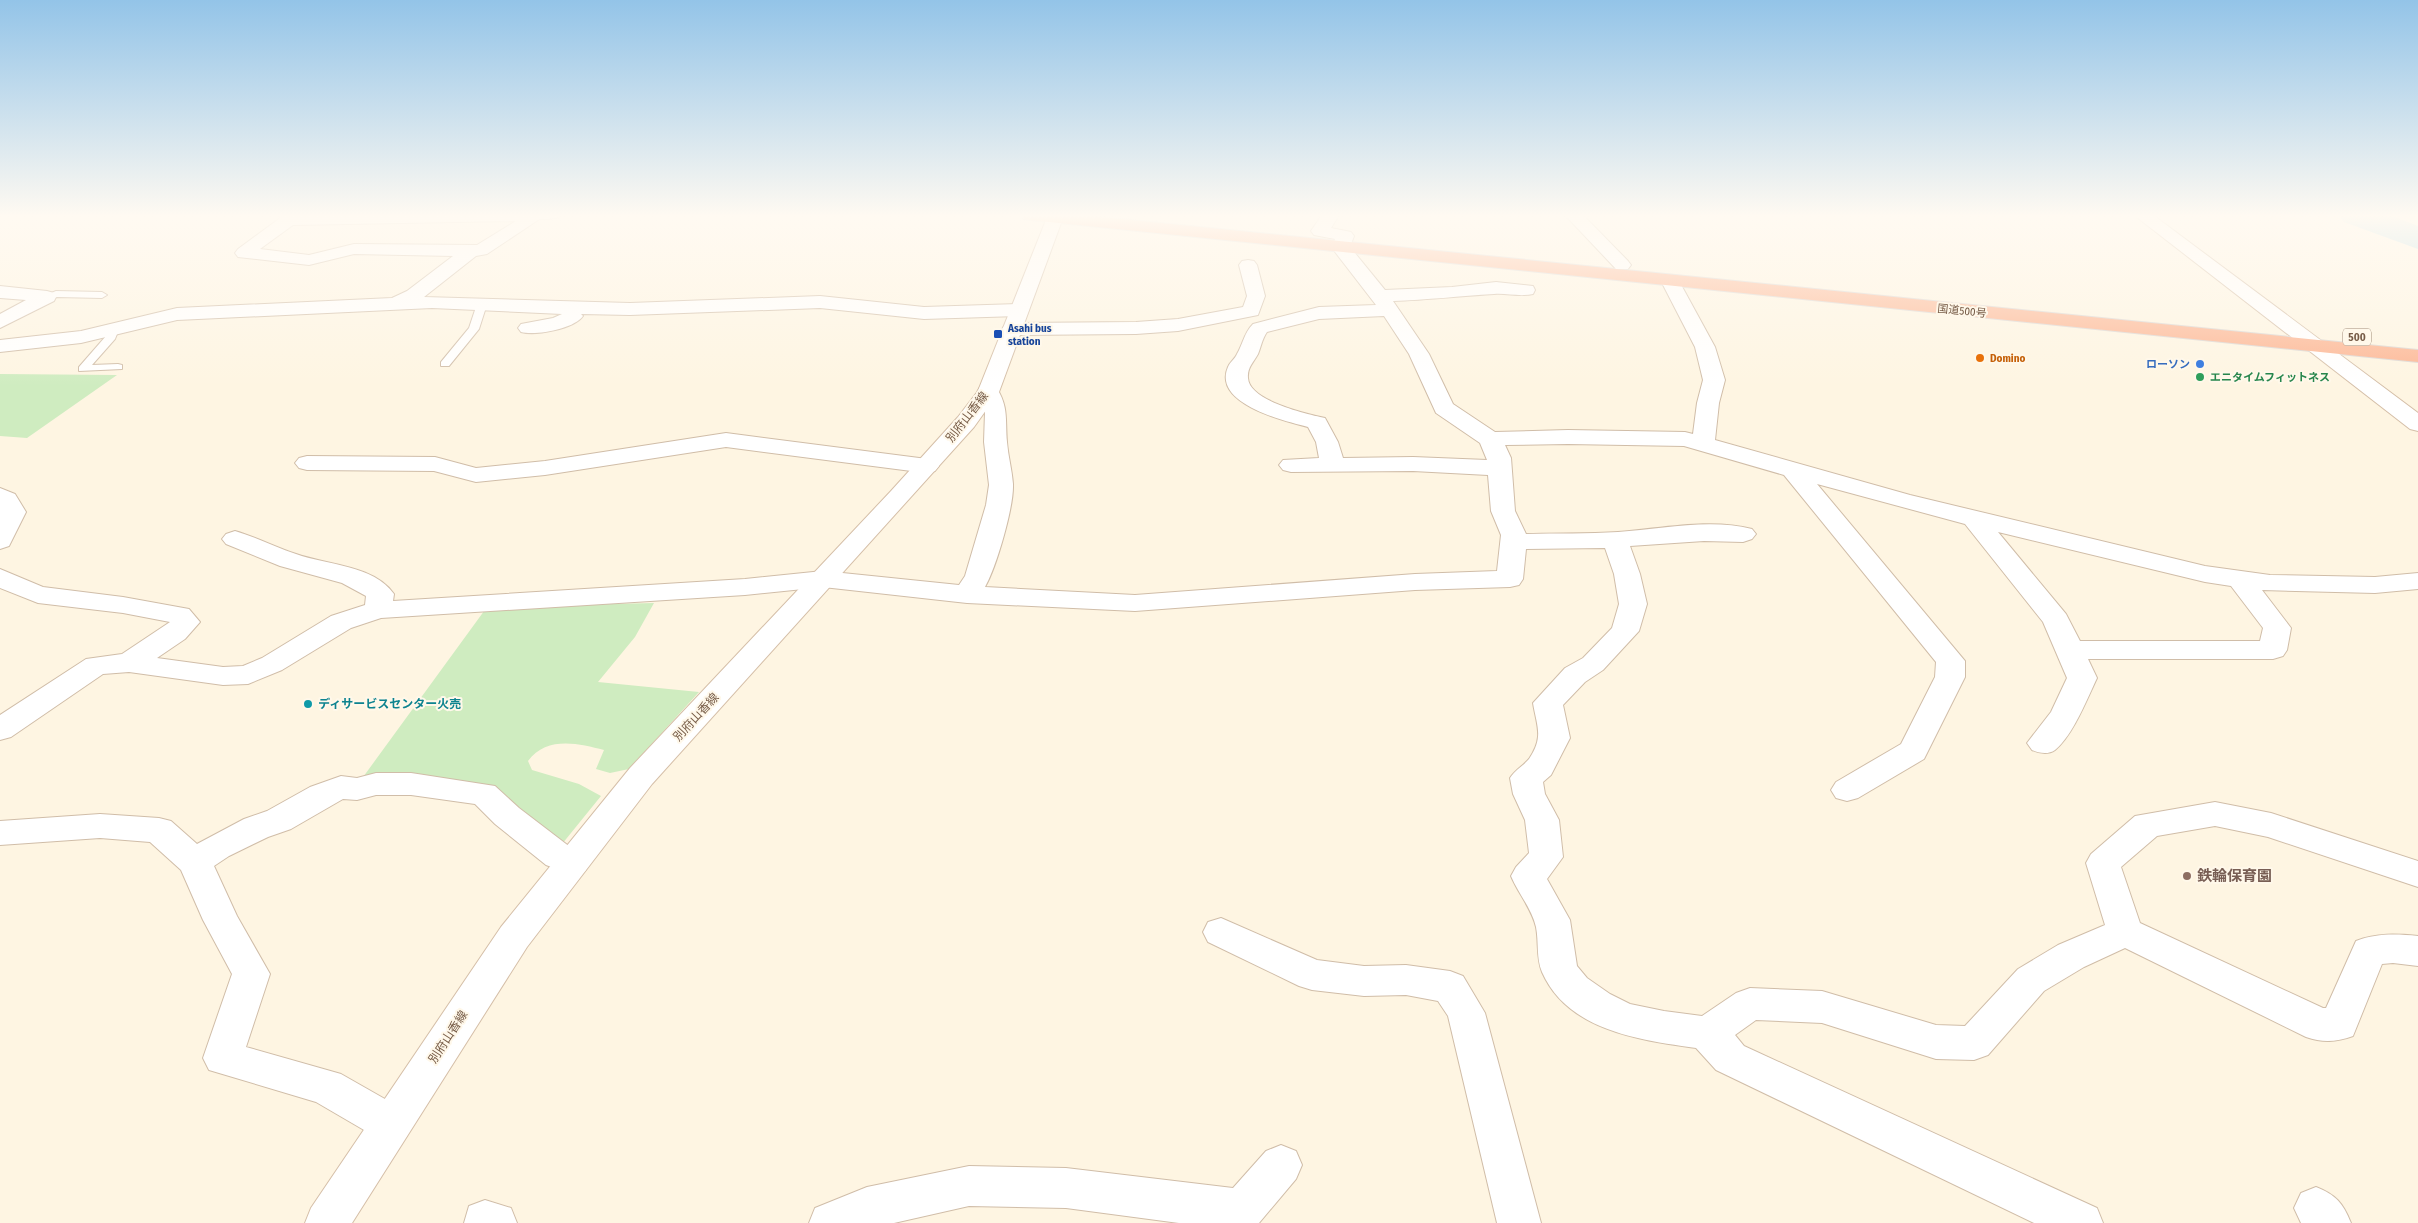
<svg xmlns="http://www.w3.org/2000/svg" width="2418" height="1223" font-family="'Fira Sans Condensed','Noto Sans JP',sans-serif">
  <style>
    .green { fill: #cfecc0 }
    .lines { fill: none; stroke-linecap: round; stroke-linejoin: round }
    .river { fill: #b5dde9; fill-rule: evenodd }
    .lane-casing { stroke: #d0bda8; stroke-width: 2 }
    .street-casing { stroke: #d0bda8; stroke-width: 2 }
    .secondary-casing { stroke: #d5bfa8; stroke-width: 2 }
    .highway-casing { stroke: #ded8d3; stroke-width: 2 }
    .lane { fill: #fff; fill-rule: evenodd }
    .street { fill: #fff; fill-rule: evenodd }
    .secondary { fill: #fff; fill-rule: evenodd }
    .highway { fill: #fcb795; fill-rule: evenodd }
    .transit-dot { fill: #1a4fb4; stroke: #fff8ea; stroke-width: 2 }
    .food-dot { fill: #e8710a; stroke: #fff8ea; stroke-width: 2 }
    .shop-dot { fill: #3f7fe0; stroke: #fff8ea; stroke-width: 2 }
    .leisure-dot { fill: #2e9e5b; stroke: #fff8ea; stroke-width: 2 }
    .culture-dot { fill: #0f9aa8; stroke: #fff8ea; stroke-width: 2 }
    .education-dot { fill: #8d6e63; stroke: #fff8ea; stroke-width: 2 }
    .labels { text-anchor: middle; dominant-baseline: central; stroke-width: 4; stroke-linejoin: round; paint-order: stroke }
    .far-street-label { font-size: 11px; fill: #775c47; stroke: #fff8ea }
    .far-transit-label { font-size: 11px; font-weight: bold; fill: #164399; stroke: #fff8ea; text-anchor: start }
    .shield { fill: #fff8ea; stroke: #a08b78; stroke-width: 1 }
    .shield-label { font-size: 11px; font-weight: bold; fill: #775c47 }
    .far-food-label { font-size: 11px; font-weight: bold; fill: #c56008; stroke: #fff8ea; text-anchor: start }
    .far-shop-label { font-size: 11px; font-weight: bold; fill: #366cbe; stroke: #fff8ea; text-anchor: end }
    .far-leisure-label { font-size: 11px; font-weight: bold; fill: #27864d; stroke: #fff8ea; text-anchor: start }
    .street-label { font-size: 12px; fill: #775c47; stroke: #fff8ea }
    .culture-label { font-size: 12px; font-weight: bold; fill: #0d838f; stroke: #fff8ea; text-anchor: start }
    .near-education-label { font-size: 15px; font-weight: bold; fill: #785e54; stroke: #fff8ea; text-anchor: start }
  </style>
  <rect width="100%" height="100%" fill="#fef5e2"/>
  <path class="green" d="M0 374 117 375 27 438 0 436Z
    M654 603 635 637 598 682 699 692 629 769 610 773 596 769 604 750C578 743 546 736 528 761L532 770 579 784 601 796 558 849 485 784H358L487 607Z"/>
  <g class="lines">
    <path class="river" d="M2339 215H2389L2418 226V249L2344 222Z"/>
    <defs>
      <path id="lane" d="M564 215C557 219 538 221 532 216Z
        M56 291 102 292 107 295 102 298 57 297 47 300 42 297Z
        M482 301 487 304 479 329 449 366H441V362L469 328 477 304Z
        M114 326 119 329 115 339 92 365 118 364 122 365V369L79 371V367L106 336 111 327Z"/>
      <path id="street" d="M288 215 544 216 487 254 476 256 424 297 630 303 820 296 924 307 1019 304 1026 306 1029 310 1026 314 1019 316 924 319 820 308 630 315 581 314 583 316C574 329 535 336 521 332L518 328 521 324 553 318 562 314 432 308 177 320 81 343 0 352V340L81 331 177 308 392 298 407 291 453 256 354 254 309 265 238 257 235 253 238 249 283 216ZM516 221 477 245 354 244 309 255 260 249 293 225Z
        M1322 215H1339L1331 228 1351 232 1354 236 1350 247 1385 290 1452 287 1496 282 1533 286 1535 290 1533 294C1520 297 1507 293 1494 294 1460 296 1427 300 1393 301L1429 354 1453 404 1495 432 1568 430 1685 432 1693 434 1697 403 1703 380 1695 347 1661 281 1663 277H1677L1679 281 1715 347 1725 380 1719 403 1715 440 1910 495 2205 566 2270 575 2375 577 2418 573V589L2375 593 2262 590 2291 628 2287 650 2283 656 2273 659H2088L2097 678C2087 699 2073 735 2055 750 2048 755 2039 753 2032 750L2027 743 2051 712 2067 678 2043 622 1965 524 1817 484 1965 661V677L1924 759 1858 798 1847 801 1836 798 1831 790 1836 782 1901 744 1935 677 1936 662 1784 475 1684 446 1568 444 1505 445 1511 458 1515 511 1526 534C1557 533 1588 534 1618 532 1661 529 1710 518 1752 529L1756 534 1752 539 1743 542 1704 541 1630 546 1640 574 1647 604 1639 631 1603 670 1585 682 1563 705 1570 738 1551 775 1543 782 1545 794 1559 820 1563 857 1547 879 1570 920 1577 966 1587 978 1610 994 1630 1004 1664 1011 1702 1016 1736 993 1750 988 1822 991 1936 1025 1965 1026 2018 969 2058 945 2105 925 2086 863 2091 854 2135 816 2215 802 2271 813 2418 861V887L2268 837 2215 826 2157 836 2121 867 2140 923 2323 1008H2326L2356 941C2377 933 2396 934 2418 936V966L2393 963 2382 964 2353 1036C2336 1042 2323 1043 2306 1037L2125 948 2084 967 2044 991 1988 1055 1974 1060 1936 1059 1822 1023 1756 1020 1735 1035 1744 1046 2097 1208 2103 1223H2034L1716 1070 1696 1048C1640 1040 1568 1031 1542 972 1536 958 1539 942 1536 927 1532 909 1518 893 1511 876L1516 867 1529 853 1525 820 1513 794 1510 778C1515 770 1523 766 1529 759 1544 737 1537 727 1533 703L1565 668 1583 658 1612 628 1619 604 1614 574 1605 548 1526 549 1523 579 1519 585 1510 587 1415 590 1135 611 967 603 823 587 745 595 381 618 351 628 282 670 248 684 223 685 129 672 103 674 11 737 0 740V715L86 659 122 654 170 622 123 613 38 603 0 588V569L43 587 123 597 189 609 200 622 185 639 157 658 223 667 243 666 262 658 331 616 365 605 366 596 342 583 280 566 226 544 222 539 226 534 235 531C256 537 275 547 296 554 326 565 374 565 394 594L393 601 745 579 823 571 959 585 965 576 986 505 989 485 984 442 985 412 977 392 980 387 988 386 996 387C1009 407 1005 420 1007 442 1008 456 1012 470 1013 484 1014 507 996 568 985 587L1135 595 1415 574 1497 571 1501 535 1491 511 1488 475 1413 471 1291 472 1283 470 1279 465 1283 460 1319 458 1316 442 1308 427C1285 421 1212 404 1228 367 1230 362 1235 359 1237 354 1243 344 1244 333 1253 324L1319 307 1376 305 1332 248 1335 239 1314 235 1311 231ZM1384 316 1409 354 1436 413 1480 443 1487 460 1413 457 1343 458 1338 442 1325 418C1307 414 1249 401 1248 378 1247 368 1253 363 1258 354 1261 347 1262 339 1267 332L1319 319ZM1998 532 2205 582 2231 586 2263 628 2260 641H2080L2066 614Z
        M1565 215H1583L1628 261 1631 265 1628 269H1616Z
        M1248 260 1254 261 1257 265 1265 296 1258 315 1178 331 1136 334 1012 335 1005 333 1002 329 1005 325 1012 323 1136 322 1178 319 1243 307 1247 296 1239 265 1242 261Z
        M0 286 47 291 54 293 56 297 54 301 0 328V314L26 300 0 298Z
        M726 433 927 459 935 461 939 466 935 471 927 473 726 447 545 475 476 482 434 471 307 470 299 468 295 463 299 458 307 456 435 457 476 468 545 461Z
        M0 488 15 494 26 512 9 546 0 549Z
        M376 773H411L495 786 519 808 570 847 585 853 590 862 585 871 573 875 546 865 495 824 475 804 411 795H376L357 800 343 799 291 829 268 837 229 856 214 866 237 916 270 974 246 1047 341 1074 406 1111 412 1124 406 1137 391 1143 376 1137 316 1102 209 1070 203 1058 232 974 203 920 181 870 150 842 100 838 0 845V821L100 814 159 818 171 821 197 844 244 819 267 811 310 787 341 776 357 778Z
        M1221 918 1317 960 1364 966 1406 965 1450 971 1463 976 1485 1013 1541 1223H1497L1448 1016 1438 1001 1406 995 1364 996 1312 990 1299 986 1208 942 1203 932 1208 922Z
        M1281 1145 1296 1151 1302 1165 1296 1179 1259 1223H1179L1066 1208 969 1206 894 1223H809L815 1208 867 1187 969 1166 1066 1168 1233 1188 1266 1151Z
        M2316 1187C2336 1195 2343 1203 2351 1223H2301L2294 1208 2301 1193Z
        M485 1200 511 1208 517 1223H464L469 1206Z"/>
      <path id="secondary" d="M1048 215H1064L999 392 974 427 652 784 527 947 352 1223H305L311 1208 501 927 630 768 891 491 958 417 978 391Z
        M2134 215H2153L2418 413V431L2410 429Z"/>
      <path id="highway" d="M1022 215H1082L2418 350V362L1030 220 1024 219Z"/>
    </defs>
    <use href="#lane" class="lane-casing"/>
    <use href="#street" class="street-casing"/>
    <use href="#secondary" class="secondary-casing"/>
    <use href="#highway" class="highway-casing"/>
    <use href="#lane" class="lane"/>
    <use href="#street" class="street"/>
    <use href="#secondary" class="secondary"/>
    <use href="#highway" class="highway"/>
  </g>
  <linearGradient id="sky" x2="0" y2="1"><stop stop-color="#93c4e8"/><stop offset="0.56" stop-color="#fffaf2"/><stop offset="1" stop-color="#fffaf2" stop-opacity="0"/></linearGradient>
  <rect width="2418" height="386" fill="url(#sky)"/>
  <rect class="transit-dot" x="993" y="329" width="10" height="10" rx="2.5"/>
  <circle class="food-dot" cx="1980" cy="358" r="5"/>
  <circle class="shop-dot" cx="2200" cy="364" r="5"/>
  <circle class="leisure-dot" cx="2200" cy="377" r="5"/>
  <circle class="culture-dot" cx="308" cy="704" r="5"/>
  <circle class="education-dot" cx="2187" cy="876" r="5"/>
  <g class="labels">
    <g class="far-street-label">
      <text transform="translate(1962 311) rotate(6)">国道500号</text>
    </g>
    <g class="far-transit-label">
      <text x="1008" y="328">Asahi bus<tspan x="1008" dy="13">station</tspan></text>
    </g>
    <rect class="shield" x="2343" y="328.5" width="28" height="17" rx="4"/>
    <g class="shield-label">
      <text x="2357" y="337">500</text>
    </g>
    <g class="far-food-label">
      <text x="1990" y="358">Domino</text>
    </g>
    <g class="far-shop-label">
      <text x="2190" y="364">ローソン</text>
    </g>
    <g class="far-leisure-label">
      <text x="2210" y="377">エニタイムフィットネス</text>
    </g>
    <g class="street-label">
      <text transform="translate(967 417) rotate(-52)">別府山香線</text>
      <text transform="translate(696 717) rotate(-47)">別府山香線</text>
      <text transform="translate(448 1037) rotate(-57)">別府山香線</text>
    </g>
    <g class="culture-label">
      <text x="318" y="704">ディサービスセンター火売</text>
    </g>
    <g class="near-education-label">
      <text x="2197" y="876">鉄輪保育園</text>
    </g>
  </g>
</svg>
